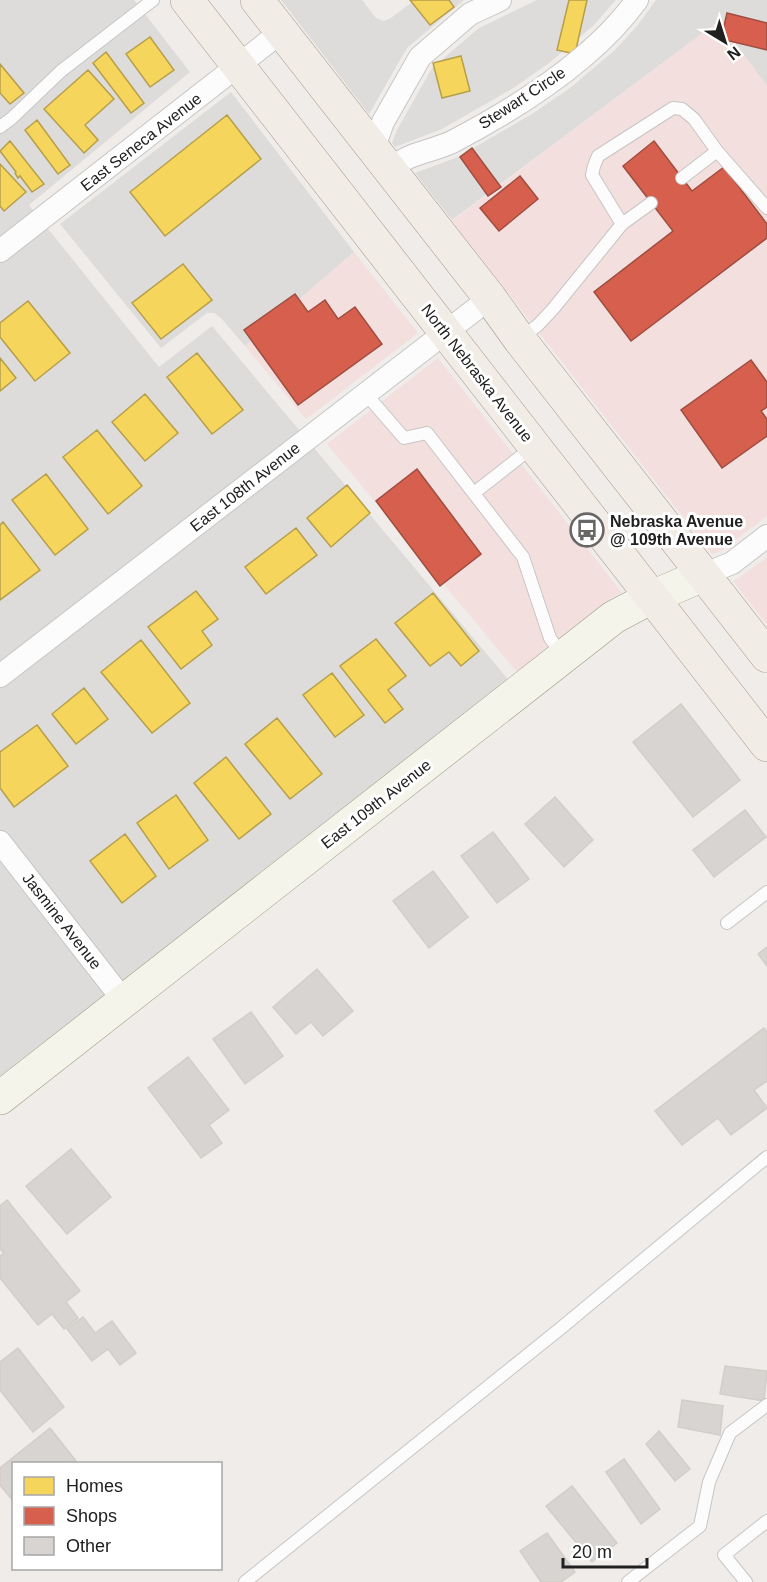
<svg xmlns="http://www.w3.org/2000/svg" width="767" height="1582" font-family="Arial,sans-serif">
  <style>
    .residential { fill: #dedcda }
    .commercial { fill: #f2dfde }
    .homes { fill: #f6d55c; stroke: #b69f4a; stroke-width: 1.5 }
    .shops { fill: #d6604d; stroke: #9f4d40; stroke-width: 1.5 }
    .building { fill: #d7d4d2; stroke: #d2ceca; stroke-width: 1.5 }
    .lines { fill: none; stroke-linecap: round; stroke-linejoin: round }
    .lane-casing { stroke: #c7c6c5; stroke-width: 14 }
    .street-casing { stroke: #c7c6c5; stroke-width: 24 }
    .secondary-casing { stroke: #999a7f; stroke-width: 34 }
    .primary-casing { stroke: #a69885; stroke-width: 34 }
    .lane { stroke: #fdfcfc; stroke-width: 12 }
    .street { stroke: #fdfcfc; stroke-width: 22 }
    .secondary { stroke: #f5f4eb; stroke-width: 33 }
    .primary { stroke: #f2ece6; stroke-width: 33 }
    .labels { text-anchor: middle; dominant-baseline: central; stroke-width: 6; stroke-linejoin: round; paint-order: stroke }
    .street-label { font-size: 16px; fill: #202020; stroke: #fff }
    .poi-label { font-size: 16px; font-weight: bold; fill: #202020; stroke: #fff; text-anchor: start }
  </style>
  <rect width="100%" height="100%" fill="#efece9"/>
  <path class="residential" d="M0 0H134L190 72 29 205 159 367 212 326 516 689 0 1088Z
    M281 0H362L376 18 384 21 391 18 415 0H464L407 48 369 114Z
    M537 0H616L593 26 549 63 515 87 442 129 395 147 392 143 397 130 432 68 479 28Z
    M656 0H767V86L719 21 452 220 415 173 458 157 532 114 570 88 615 50 637 26Z
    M231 92 354 252 245 346 221 318 214 313H207L161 348 60 224Z"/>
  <path class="commercial" d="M719 21 767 86V516L721 551 712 554 452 221Z
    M354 252 418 333 306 419 245 346Z
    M438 358 622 593 611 598 517 672 327 444Z
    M767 557V625L733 581 740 577Z"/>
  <path class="homes" d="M410 0H449L454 7 430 25Z
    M569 0H587L575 54 557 50Z
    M150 37 174 70 150 87 126 54Z
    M106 52 144 103 131 113 93 63Z
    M461 56 470 91 442 98 433 63Z
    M0 64 24 93 10 104 0 93Z
    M88 70 114 99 85 125 98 140 84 153 44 109Z
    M227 115 261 159 165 236 130 192Z
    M37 120 70 165 58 174 25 130Z
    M10 141 44 184 32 192 20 176 18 178 15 173 16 172 0 151Z
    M0 164 26 192 4 211 0 206Z
    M183 264 212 300 161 339 132 303Z
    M28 301 70 353 35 381 0 337V323Z
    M197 353 243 410 212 434 167 377Z
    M0 358 16 378 0 391Z
    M145 394 178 433 145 461 112 422Z
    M97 430 142 486 108 514 63 457Z
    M46 474 88 529 55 555 12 500Z
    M347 485 370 513 331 547 307 518Z
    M3 522 40 570 0 600V525Z
    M296 528 317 555 266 594 245 567Z
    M196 591 218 619 202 631 212 645 181 669 148 627Z
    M433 593 479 651 461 666 449 652 430 666 395 623Z
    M376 639 406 676 388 690 403 709 385 723 340 666Z
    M141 640 190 703 152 733 101 672Z
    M332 673 364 715 335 737 303 695Z
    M84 688 108 719 76 744 52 714Z
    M277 718 322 774 290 799 245 744Z
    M37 725 68 766 14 807 0 788V752Z
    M226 757 271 814 239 839 194 783Z
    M176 795 208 840 169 869 137 823Z
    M125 834 156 876 122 903 90 861Z"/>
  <path class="shops" d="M727 13 767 23V50L721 39Z
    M654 141 692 191 724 167 767 224V238L631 341 594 292 673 231 623 166Z
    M472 148 501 187 488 196 460 157Z
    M520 176 538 199 499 231 480 208Z
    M295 294 308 312 325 300 338 319 355 307 382 344 298 405 244 330Z
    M751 360 767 382V407L761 411 767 419V436L722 468 681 410Z
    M417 469 481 554 440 586 376 501Z"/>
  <path class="building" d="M681 704 740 780 693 817 633 742Z
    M555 797 593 840 564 867 525 824Z
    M745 810 766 837 714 877 693 850Z
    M493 832 529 879 497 903 461 856Z
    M433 871 468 917 429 948 393 901Z
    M767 947V966L758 954Z
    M317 969 353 1011 323 1036 311 1022 296 1034 273 1007Z
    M251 1012 283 1056 245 1084 213 1039Z
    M764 1028 767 1032V1081L754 1090 767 1108 731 1135 718 1118 682 1145 655 1111Z
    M188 1057 229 1110 209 1125 222 1143 201 1158 148 1088Z
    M71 1149 111 1197 67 1234 26 1186Z
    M7 1200 80 1291 66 1302 78 1318 64 1329 52 1314 38 1325 0 1278V1256L4 1253 0 1249V1206Z
    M83 1317 95 1333 112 1321 136 1353 120 1365 108 1349 92 1361 67 1329Z
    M18 1348 64 1407 33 1432 0 1390V1362Z
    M725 1366 767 1371 764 1401 720 1394Z
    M682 1400 723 1406 720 1435 678 1427Z
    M50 1428 76 1461 73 1464H14V1502L0 1485V1468Z
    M659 1431 690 1469 675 1481 646 1444Z
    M624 1459 660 1509 641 1524 606 1472Z
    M572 1486 617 1543 592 1562 546 1506Z
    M547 1533 575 1572 561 1582H541L520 1551Z"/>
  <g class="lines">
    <defs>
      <path id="lane" d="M0 127 12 118 61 71 153 0
        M682 178 717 151
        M622 224 592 175 594 166 598 156 673 108 682 109 694 119 717 151 767 208
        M520 339 538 325 553 309 622 224 651 203
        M365 393 404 438 427 433 523 557 550 638 563 656
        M474 493 534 446
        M727 923 767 892
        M245 1582 561 1328 767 1157
        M628 1582 700 1526 709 1482 730 1433 767 1405
        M746 1582 724 1555 767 1521"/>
      <path id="street" d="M373 150 383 122 420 57 470 14 500 0
        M388 169C396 164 404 159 412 156 425 151 439 148 452 142 517 108 593 61 637 0
        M0 251 281 32
        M703 575 732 563 767 536
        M0 676 490 298
        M0 842 124 1001"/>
      <path id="secondary" d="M0 1098 614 617 652 597 703 575"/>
      <path id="primary" d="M187 0 767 745
        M257 0 490 298 520 340 767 656"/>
    </defs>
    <use href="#lane" class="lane-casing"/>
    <use href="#street" class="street-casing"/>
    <use href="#secondary" class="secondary-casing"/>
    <use href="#primary" class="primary-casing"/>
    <use href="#lane" class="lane"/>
    <use href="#street" class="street"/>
    <use href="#secondary" class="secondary"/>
    <use href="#primary" class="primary"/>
  </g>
  <defs>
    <symbol id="bus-ring" viewBox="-11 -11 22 22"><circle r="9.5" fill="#fff" stroke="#686766" stroke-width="1.5"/><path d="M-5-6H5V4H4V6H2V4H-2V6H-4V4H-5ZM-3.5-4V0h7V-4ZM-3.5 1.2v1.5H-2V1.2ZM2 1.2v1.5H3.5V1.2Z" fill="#686766"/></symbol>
  </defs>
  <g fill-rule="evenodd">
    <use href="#bus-ring" x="568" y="511" width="38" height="38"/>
  </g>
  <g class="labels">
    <g class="street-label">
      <text transform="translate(522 98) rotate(-33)">Stewart Circle</text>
      <text transform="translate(141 142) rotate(-38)">East Seneca Avenue</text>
      <text transform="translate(477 373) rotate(52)">North Nebraska Avenue</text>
      <text transform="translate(245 487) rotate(-38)">East 108th Avenue</text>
      <text transform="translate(376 804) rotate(-38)">East 109th Avenue</text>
      <text transform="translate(62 921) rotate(52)">Jasmine Avenue</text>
    </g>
    <g class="poi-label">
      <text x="610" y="521">Nebraska Avenue<tspan x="610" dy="18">@ 109th Avenue</tspan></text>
    </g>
  </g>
  <rect x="12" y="1462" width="210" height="108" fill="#ffffff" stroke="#a6a6a6" stroke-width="1.5"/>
  <rect x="24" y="1477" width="30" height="18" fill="#f6d55c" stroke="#a6a6a6" stroke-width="1.5"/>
  <text x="66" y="1492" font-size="18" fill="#202020">Homes</text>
  <rect x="24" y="1507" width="30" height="18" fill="#d6604d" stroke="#a6a6a6" stroke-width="1.5"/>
  <text x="66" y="1522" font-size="18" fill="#202020">Shops</text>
  <rect x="24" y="1537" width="30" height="18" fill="#d7d4d2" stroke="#a6a6a6" stroke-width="1.5"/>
  <text x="66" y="1552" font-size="18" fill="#202020">Other</text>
  <g transform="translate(725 42) rotate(142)" stroke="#ffffff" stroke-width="4.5" paint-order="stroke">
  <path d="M0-4.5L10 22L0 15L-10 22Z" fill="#202020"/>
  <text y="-9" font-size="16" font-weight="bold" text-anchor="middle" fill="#202020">N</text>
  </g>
  <path d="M563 1558v9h84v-9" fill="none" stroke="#202020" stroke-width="3"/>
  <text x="572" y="1558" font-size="18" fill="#202020" stroke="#ffffff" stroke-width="4.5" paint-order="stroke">20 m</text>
</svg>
